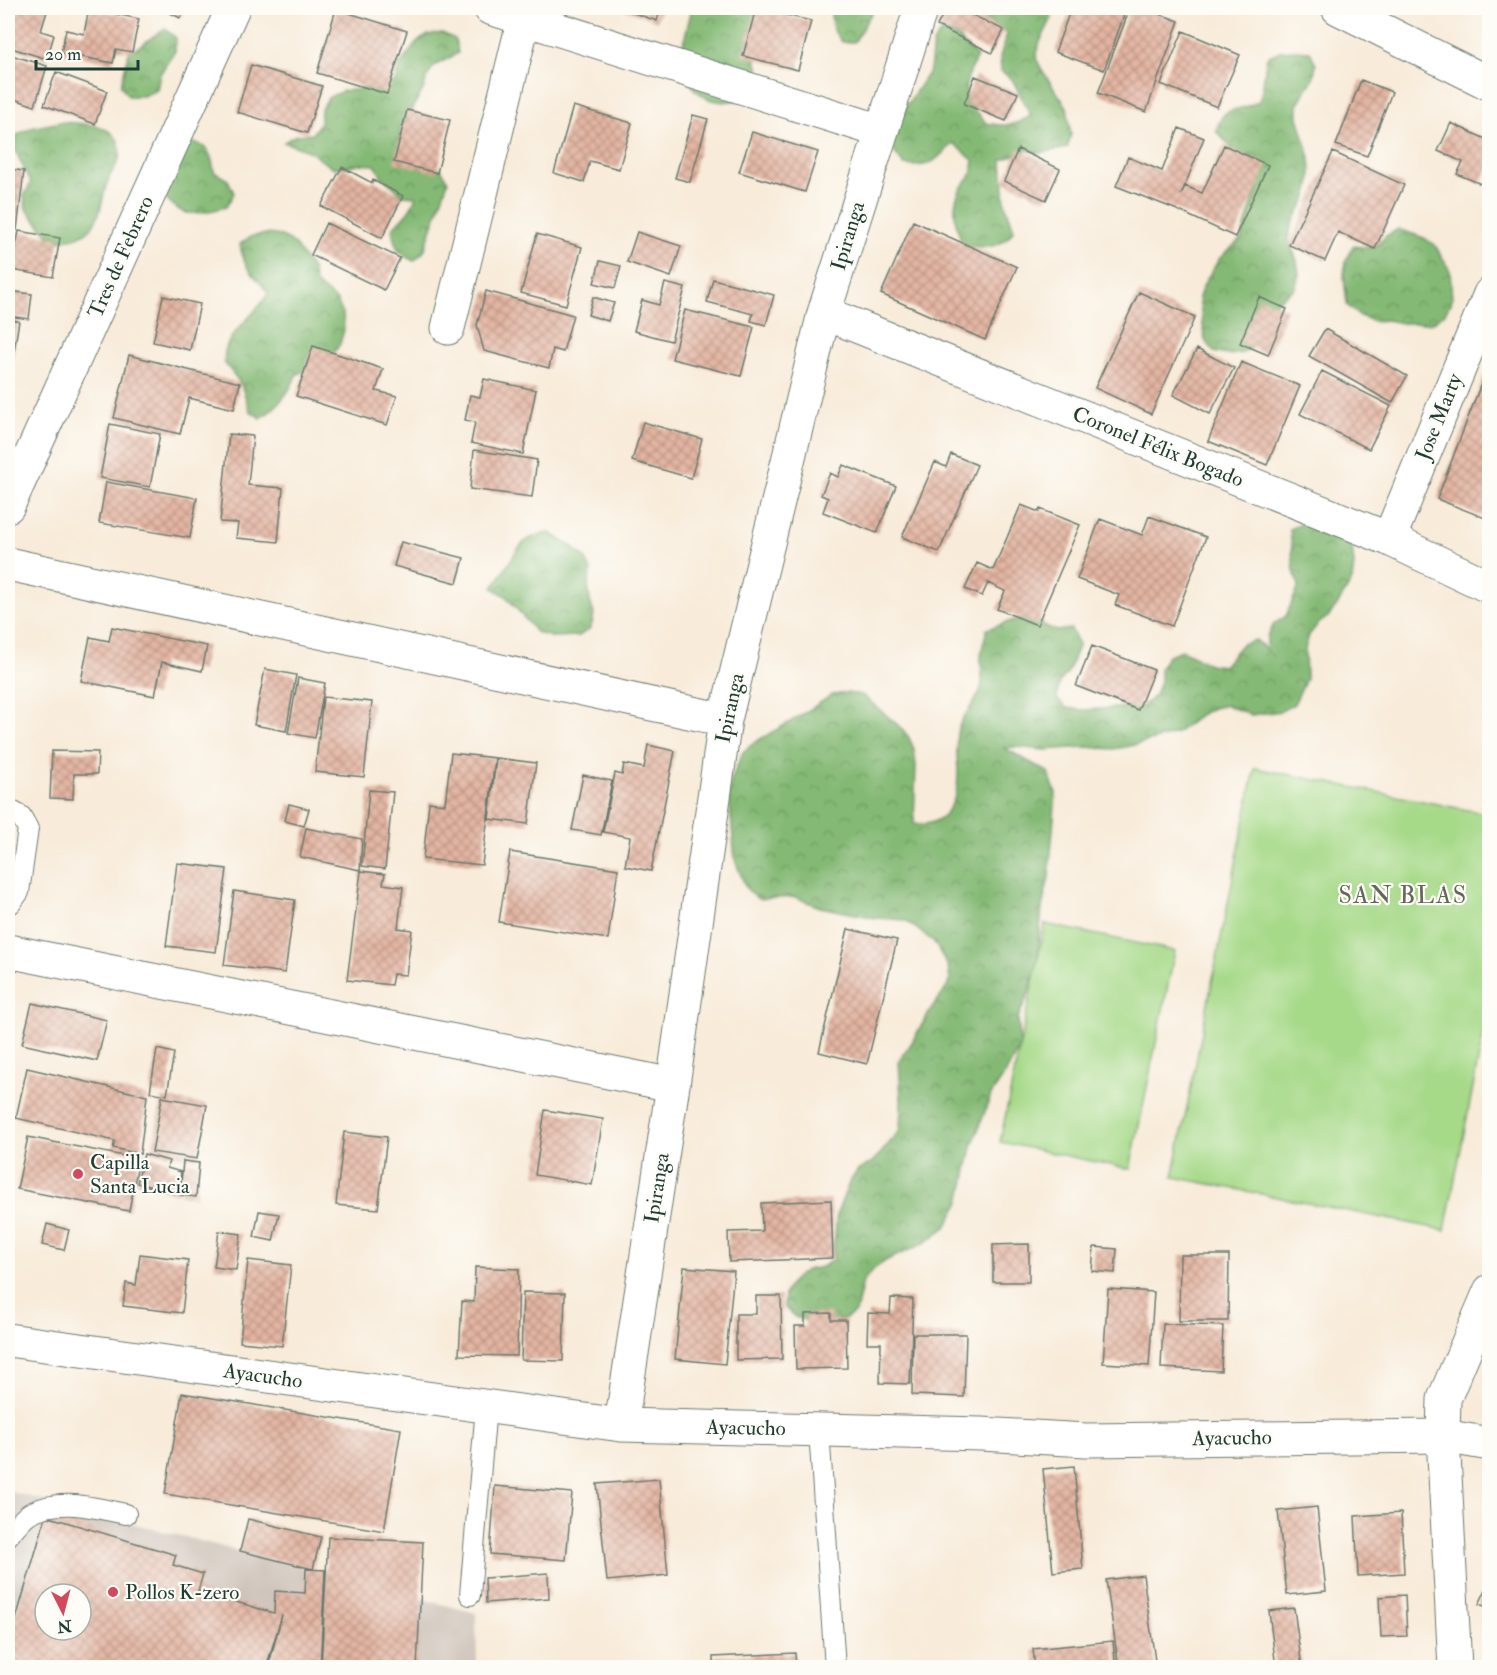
<svg xmlns="http://www.w3.org/2000/svg" width="1497" height="1675" font-family="'IM FELL Double Pica',serif">
  <style>
    .industrial { fill: #cec2b9; fill-rule: evenodd }
    .forest { fill: url(#forest-crowns); stroke: #527b54; stroke-width: 1.5 }
    .garden { fill: #a6d988; stroke: #628b5e; stroke-width: 1.5 }
    .building { fill: url(#building-cross-hatch); fill-rule: evenodd }
    .lines { fill: none; stroke-linecap: round; stroke-linejoin: round }
    .service-casing { stroke: #6b7a6e; stroke-width: 22 }
    .minor-casing { stroke: #6b7a6e; stroke-width: 35 }
    .tertiary-casing { stroke: #6b7a6e; stroke-width: 35 }
    .service { stroke: #fff; stroke-width: 20 }
    .minor { stroke: #fff; stroke-width: 33 }
    .tertiary { stroke: #fff; stroke-width: 33 }
    .poi-dot { fill: #d1495b; stroke: #fdfcf7; stroke-width: 2 }
    .labels { text-anchor: middle; dominant-baseline: central; stroke-width: 4.5; stroke-linejoin: round; paint-order: stroke }
    .street-label { font-size: 21px; fill: #1f3d34; stroke: #fdfcf7 }
    .poi-label { font-size: 21px; fill: #1f3d34; stroke: #fdfcf7; text-anchor: start }
    .quarter-label { font-size: 24px; letter-spacing: 1.5px; fill: #64675a; stroke: #fdfcf7 }
  </style>
  <defs>
    <pattern id="forest-crowns" width="20" height="18" patternUnits="userSpaceOnUse" patternTransform="scale(1.5)"><rect width="20" height="18" fill="#84b974"/><path d="M2 6a3 3 0 1 1 6 0M12 15a3 3 0 1 1 6 0" fill="none" stroke="#6b9860"/></pattern>
    <pattern id="building-cross-hatch" width="8" height="8" patternUnits="userSpaceOnUse" patternTransform="scale(1.5)"><rect width="8" height="8" fill="#e4b5a2"/><path d="M0 0l8 8M0 8l8-8" fill="none" stroke="#b89485"/></pattern>
  </defs>
  <rect width="100%" height="100%" fill="#fdfcf7"/>
  <filter id="ink" filterUnits="userSpaceOnUse"><feTurbulence type="fractalNoise" baseFrequency=".0167" numOctaves="2"/><feDisplacementMap in="SourceGraphic" scale="12" xChannelSelector="R" yChannelSelector="G"/><feConvolveMatrix kernelMatrix="1 2 1 2 8 2 1 2 1" color-interpolation-filters="sRGB"/></filter>
  <filter id="wash" filterUnits="userSpaceOnUse"><feTurbulence type="fractalNoise" baseFrequency=".008" numOctaves="4" result="noise"/><feDisplacementMap in="SourceGraphic" scale="24" xChannelSelector="R" yChannelSelector="G"/><feGaussianBlur stdDeviation="1.35" result="paint"/><feColorMatrix in="noise" values="0 0 0 0 0 0 0 0 0 0 0 0 0 0 0 0 0 1.4 0 .05"/><feComposite in="paint" operator="in"/></filter>
  <g filter="url(#wash)">
    <rect width="100%" height="100%" fill="#f8ebd9"/>
    <path class="industrial" d="M8 1491 476 1613 477 1667H8ZM45 1594H81V1630H45Z"/>
    <path class="forest" d="M692 8H768L767 16 752 52 758 66 760 82 738 100 723 102 708 99 695 90 688 81 681 53Z
      M830 8H876C866 18 863 30 854 42H842L833 30Z
      M968 8H1050L1052 18 1039 44 1036 58 1043 72 1067 107 1071 135 1067 148 1039 153 1027 150 1002 160 1005 203 1014 230C1000 250 985 249 963 244 955 226 950 204 962 187 964 183 969 180 971 175 973 171 973 165 974 161L953 143C934 162 932 168 904 165L895 153 891 140 895 123 930 70 933 43 942 31 956 36 977 57C971 69 962 86 967 100 970 106 981 117 986 123 1006 127 1013 126 1031 116L1012 79 1001 71 1000 57 1007 33Z
      M165 29 176 38 175 51 160 74 157 90 143 96H128L121 85 129 52C142 46 152 36 165 29Z
      M442 33 455 39 458 53 434 66 427 77 423 90 400 128 399 156 441 169 448 181 424 251 414 261C397 253 395 248 392 229 402 217 411 212 416 196L403 195 382 177 375 165 361 164 334 168 322 161 311 152 284 142 296 135 312 134 320 123 321 109 329 97 343 91 382 87 395 82 398 67 417 42 428 35Z
      M1295 50 1310 51 1316 65 1313 79 1298 103V117L1310 158 1311 173 1310 187 1306 199 1292 224 1288 238 1297 261 1299 275 1295 288 1272 305 1255 345 1242 353 1228 355 1214 352 1205 340 1199 297 1204 284 1219 259 1241 239 1259 183 1260 170 1251 157 1236 152 1216 131C1223 110 1225 112 1245 107 1250 106 1255 103 1259 101 1264 87 1264 72 1267 57L1280 51Z
      M60 122C75 123 107 123 116 138 118 140 120 147 120 151 121 160 114 168 110 176 102 193 103 213 91 228 81 239 67 240 53 241L26 209 24 196 31 183 15 150 17 135 31 128Z
      M177 141C202 142 211 145 214 172L228 180 234 193 226 207C215 210 194 216 183 212 174 208 166 198 160 192Z
      M1398 229 1424 238 1435 245 1450 271 1452 300 1445 313 1431 323H1402L1387 320 1374 321 1360 316 1347 305 1344 277 1345 263 1353 246 1375 248 1386 236Z
      M267 234 282 236 295 245 312 269 315 283 337 301 343 314 344 330 340 344 332 356 296 375C290 393 277 407 261 418L250 411 241 384 224 362C225 358 224 352 226 348 233 328 258 313 268 293 254 273 244 271 240 244L252 236Z
      M1303 522 1351 537 1354 565 1352 580 1338 604 1329 616 1318 624 1309 635 1305 649 1306 679 1294 704 1281 711 1251 715 1226 705 1213 708 1201 714 1178 732 1165 737 1126 747 1113 749 1086 747 1044 750 1017 747 1004 748 1048 772 1056 793 1049 877 1042 907 1037 965 1029 992 1018 1018 1020 1046 1007 1071 991 1095 972 1147 960 1202 946 1227 923 1244 887 1260 874 1269 863 1281 856 1312 845 1319 829 1321H808L795 1317 784 1307 785 1293 793 1280 806 1270 822 1267 833 1259 837 1213 849 1183 857 1171 871 1163 881 1153 900 1130 901 1102 899 1060 909 1047 933 1006 942 995 950 981 948 966 934 942 905 920 876 918 820 907 795 897 758 899 746 888 735 860 729 794 731 780 743 752 755 742 795 719 832 695 848 693 862 695 898 725 908 736 914 749 916 765 914 824C945 827 958 803 958 774 958 761 955 745 957 733 960 716 977 704 981 688 984 678 980 667 981 656 982 647 985 638 987 629L1014 620 1029 618 1056 631 1071 629 1079 644 1068 672 1059 683 1057 699 1067 708 1084 710 1143 706 1155 695 1160 681V668L1168 655 1182 650 1209 664 1223 666 1242 644 1256 640 1267 650V637L1274 624 1286 616 1299 586 1294 571 1290 529Z
      M550 533 574 548 585 558 591 571 588 585 590 601 594 614 591 628 579 636 551 637 536 632 506 596 493 588C498 579 504 571 509 563 520 543 527 536 550 533Z"/>
    <path class="garden" d="M1255 768 1489 814V1005L1445 1230 1173 1177Z
      M1045 924 1175 951 1130 1169 1000 1142Z"/>
    <g id="blocks">
      <path class="building" d="M8 8H48L41 31 54 35 47 59 8 47Z
        M89 8 139 19 132 52 116 49 113 63 61 53 66 30 84 34Z
        M161 8H186L180 18Z
        M623 8H661L657 21 622 9Z
        M756 8 811 21 798 70 743 56Z
        M946 8H958L1004 30 992 53 937 26Z
        M1071 8H1120L1126 10 1104 70 1055 52Z
        M1130 8H1143L1179 21 1146 112 1098 93Z
        M336 9 407 31 387 94 317 73Z
        M1183 31 1240 55 1217 107 1161 84Z
        M8 54 47 66 35 106 8 97Z
        M251 65 322 86 307 133 237 112Z
        M56 72 107 91 95 124 44 105Z
        M975 76 1018 93 1006 121 964 104Z
        M1361 80 1392 92 1367 156 1336 145Z
        M573 106 632 123 619 169 590 161 584 182 554 173Z
        M407 110 450 120 437 173 394 162Z
        M693 115 708 119 690 182 675 178Z
        M1451 123 1490 141V165L1481 184 1457 174 1463 162 1438 151Z
        M1179 128 1204 138 1181 195 1185 186 1202 193 1224 145 1268 165 1235 237 1175 209 1116 186 1128 157 1162 171Z
        M752 132 818 152 805 192 739 172Z
        M1018 149 1060 169 1046 200 1004 181Z
        M1333 152 1404 185 1375 249 1338 232 1325 261 1289 245Z
        M342 167 372 183 373 180 403 196 382 238 321 206Z
        M8 169 24 171 17 230 8 229Z
        M913 221 1017 267 985 340 881 294Z
        M326 223 400 258 384 290 311 255Z
        M19 231 60 238 53 277 11 270Z
        M637 232 681 246 671 277 627 262Z
        M537 234 582 247 566 305 521 293Z
        M600 261 621 266 615 288 594 283Z
        M713 279 774 295 766 325 751 321 753 314 707 302Z
        M665 283 685 288 671 341 634 331 642 300 659 305Z
        M8 291 32 294 29 319 8 316Z
        M486 291 573 315 563 352 553 349 549 368 484 351 477 325Z
        M1139 292 1195 317 1151 414 1095 388Z
        M163 296 200 304 190 350 153 342Z
        M593 297 614 303 608 321 588 315Z
        M1259 297 1287 309 1268 355 1240 343Z
        M685 310 754 327 741 376 672 359Z
        M8 319 19 321 11 369 8 368Z
        M1325 329 1407 376 1392 403 1309 356Z
        M313 346 383 369 376 391 397 396 387 425 296 396Z
        M1197 349 1234 368 1210 414 1173 395Z
        M129 355 240 383 234 409 189 398 180 434 114 418Z
        M1241 362 1300 386 1267 465 1208 441Z
        M1322 371 1391 406 1369 449 1300 414Z
        M1484 376 1490 378V520L1437 499Z
        M484 379 536 390 523 454 471 443 475 422 465 420 470 395 480 397Z
        M643 422 702 439 691 478 632 461Z
        M110 424 160 434 150 487 100 478Z
        M229 434 253 436 248 485 283 488 278 542 236 538 238 523 220 522Z
        M474 450 537 460 532 497 470 489Z
        M951 454 977 465 939 552 902 537 935 462 946 467Z
        M843 465 896 486 877 533 823 512 828 498 821 495 830 473 838 477Z
        M106 482 197 498 190 538 99 523Z
        M1021 505 1039 512 1040 509 1080 525 1037 625 997 609 1005 591 988 583 982 596 965 589 977 563 993 570Z
        M1149 516 1206 537 1172 626 1115 605 1119 595 1077 579 1100 519 1142 535Z
        M401 542 464 558 457 583 394 566Z
        M112 627 207 646 202 671 162 662 155 696 81 681 90 637 109 641Z
        M1092 646 1154 670 1138 710 1076 686Z
        M265 669 296 675 286 731 254 725Z
        M298 678 325 683 315 738 288 733Z
        M323 697 372 702 364 777 315 772Z
        M648 745 675 751 651 871 625 866 630 837 603 832 615 773 622 775 624 764 644 768Z
        M52 751 98 752 97 774H74L73 799 50 798Z
        M451 753 495 758 482 865 423 859 429 802 445 804Z
        M496 758 536 763 528 824 489 819Z
        M583 775 612 781 601 835 572 830Z
        M369 790 393 792 385 869 362 866Z
        M289 804 309 809 304 826 285 821Z
        M306 828 362 839 360 870 300 857Z
        M510 852 618 869 608 939 499 922Z
        M177 863 227 869 216 952 166 946Z
        M361 871 385 874 383 884 403 887 398 928 412 930 406 975 393 974 391 985 347 980Z
        M234 891 295 900 285 973 224 965Z
        M848 929 897 940 867 1064 819 1052Z
        M32 1003 107 1020 97 1061 22 1044Z
        M157 1049 174 1053 167 1095 150 1092Z
        M27 1068 147 1096 140 1154 113 1148 115 1141 16 1118Z
        M162 1097 207 1105 197 1159 152 1152Z
        M545 1110 603 1119 592 1185 535 1175Z
        M344 1132 387 1137 378 1209 336 1205Z
        M28 1137 139 1159 129 1211 17 1189Z
        M144 1154 169 1161 167 1168 181 1172 178 1194 137 1183Z
        M183 1161 199 1163 196 1197 180 1195Z
        M831 1200 833 1258 729 1262 728 1232 762 1231 761 1203Z
        M259 1211 279 1214 273 1241 254 1237Z
        M47 1224 69 1230 64 1250 42 1245Z
        M219 1231 241 1234 236 1270 214 1267Z
        M1029 1244V1282H993V1245Z
        M1094 1247 1117 1249 1115 1273 1092 1271Z
        M140 1254 188 1260 182 1313 123 1306 126 1283 136 1285Z
        M1180 1255H1229L1228 1321H1179Z
        M248 1260 291 1265 282 1346 240 1342Z
        M475 1267 519 1269 517 1356 459 1355 462 1301 474 1302Z
        M684 1267 734 1271 725 1364 675 1359Z
        M1108 1289 1154 1292 1149 1366 1103 1363Z
        M523 1292 565 1293 563 1361 521 1360Z
        M756 1296H781L782 1359 736 1360V1314H756Z
        M891 1298 913 1299 910 1384 880 1383 881 1343H867L868 1313 890 1314Z
        M831 1313V1320H846L847 1368 796 1369 795 1326H805V1314Z
        M1163 1324 1223 1326 1221 1371 1161 1368Z
        M913 1334H966L964 1397 912 1395Z
        M182 1393 401 1429 384 1531 165 1494Z
        M1074 1466 1083 1569 1053 1572 1043 1469Z
        M659 1479 668 1575 607 1581 597 1484Z
        M495 1486 572 1493 566 1560 490 1554Z
        M1317 1507 1326 1591 1287 1595 1278 1511Z
        M1401 1513 1404 1573 1358 1576 1355 1516Z
        M46 1516 176 1555 173 1565 203 1574 198 1591 274 1613 275 1591 305 1593 306 1569 325 1570 320 1668H268L282 1615 266 1668H8V1646ZM45 1594H81V1630H45Z
        M248 1519 321 1537 313 1569 240 1551Z
        M328 1537 423 1542 417 1668H321Z
        M548 1573 549 1598 486 1603 485 1578Z
        M1143 1575 1156 1668H1119L1106 1580Z
        M1490 1581V1608L1479 1604Z
        M1405 1595 1407 1636 1381 1637 1379 1597Z
        M1294 1608 1302 1668H1276L1269 1611Z
        M1113 1641 1116 1668H1035L1033 1649Z
        M795 1653 796 1668H713V1657Z"/>
    </g>
  </g>
  <g filter="url(#ink)">
    <use href="#blocks" fill-opacity="0" stroke="#6b7a6e" stroke-width="1.5"/>
    <g class="lines">
      <defs>
        <path id="service" d="M8 809 21 816 28 829 19 892 11 903H8
          M819 1430 835 1668
          M8 1536C14 1529 22 1518 30 1513 61 1497 94 1508 126 1514
          M470 1595 486 1407"/>
        <path id="minor" d="M490 8 881 131
          M1338 8 1490 84
          M824 313 1389 539 1490 587
          M448 328 524 19
          M1389 539 1490 294
          M8 564 725 720
          M8 951 673 1085
          M8 1340 621 1425 981 1434 1086 1440 1443 1436 1490 1444
          M621 1425 673 1085 725 720 824 313 921 8
          M1455 1668 1443 1436 1444 1399 1490 1291"/>
        <path id="tertiary" d="M8 506 233 8"/>
      </defs>
      <use href="#service" class="service-casing"/>
      <use href="#minor" class="minor-casing"/>
      <use href="#tertiary" class="tertiary-casing"/>
      <use href="#service" class="service"/>
      <use href="#minor" class="minor"/>
      <use href="#tertiary" class="tertiary"/>
    </g>
  </g>
  <g class="poi-dot">
    <circle cx="78" cy="1174" r="6"/>
    <circle cx="113" cy="1592" r="6"/>
  </g>
  <g class="labels">
    <g class="street-label">
      <text transform="translate(848 236) rotate(-73)">Ipiranga</text>
      <text transform="translate(121 257) rotate(-66)">Tres de Febrero</text>
      <text transform="translate(1439 417) rotate(-68)">Jose Marty</text>
      <text transform="translate(1158 447) rotate(22)">Coronel Félix Bogado</text>
      <text transform="translate(730 708) rotate(-78)">Ipiranga</text>
      <text transform="translate(657 1188) rotate(-81)">Ipiranga</text>
      <text transform="translate(263 1376) rotate(8)">Ayacucho</text>
      <text transform="translate(746 1428) rotate(1)">Ayacucho</text>
      <text transform="translate(1232 1438) rotate(-1)">Ayacucho</text>
    </g>
    <g class="poi-label">
      <text x="90" y="1162">Capilla<tspan x="90" dy="24">Santa Lucia</tspan></text>
      <text x="125" y="1592">Pollos K-zero</text>
    </g>
    <g class="quarter-label">
      <text x="1403" y="895">SAN BLAS</text>
    </g>
  </g>
  <rect width="1497" height="1675" fill="none" stroke="#fdfcf7" stroke-width="30"/>
  <g transform="translate(63 1612) rotate(174)"><circle r="28" fill="#fdfcf7" stroke="#a4b0a9" stroke-width="1.5"/>
  <path d="M0-4.5L10 22L0 15L-10 22Z" fill="#d1495b"/>
  <text y="-9" font-size="16" font-weight="bold" text-anchor="middle" fill="#1f3d34">N</text>
  </g>
  <path d="M36 60v9h102v-9" fill="none" stroke="#1f3d34" stroke-width="3"/>
  <text x="45" y="60" font-size="18" fill="#1f3d34" stroke="#fdfcf7" stroke-width="4.5" paint-order="stroke">20 m</text>
</svg>
